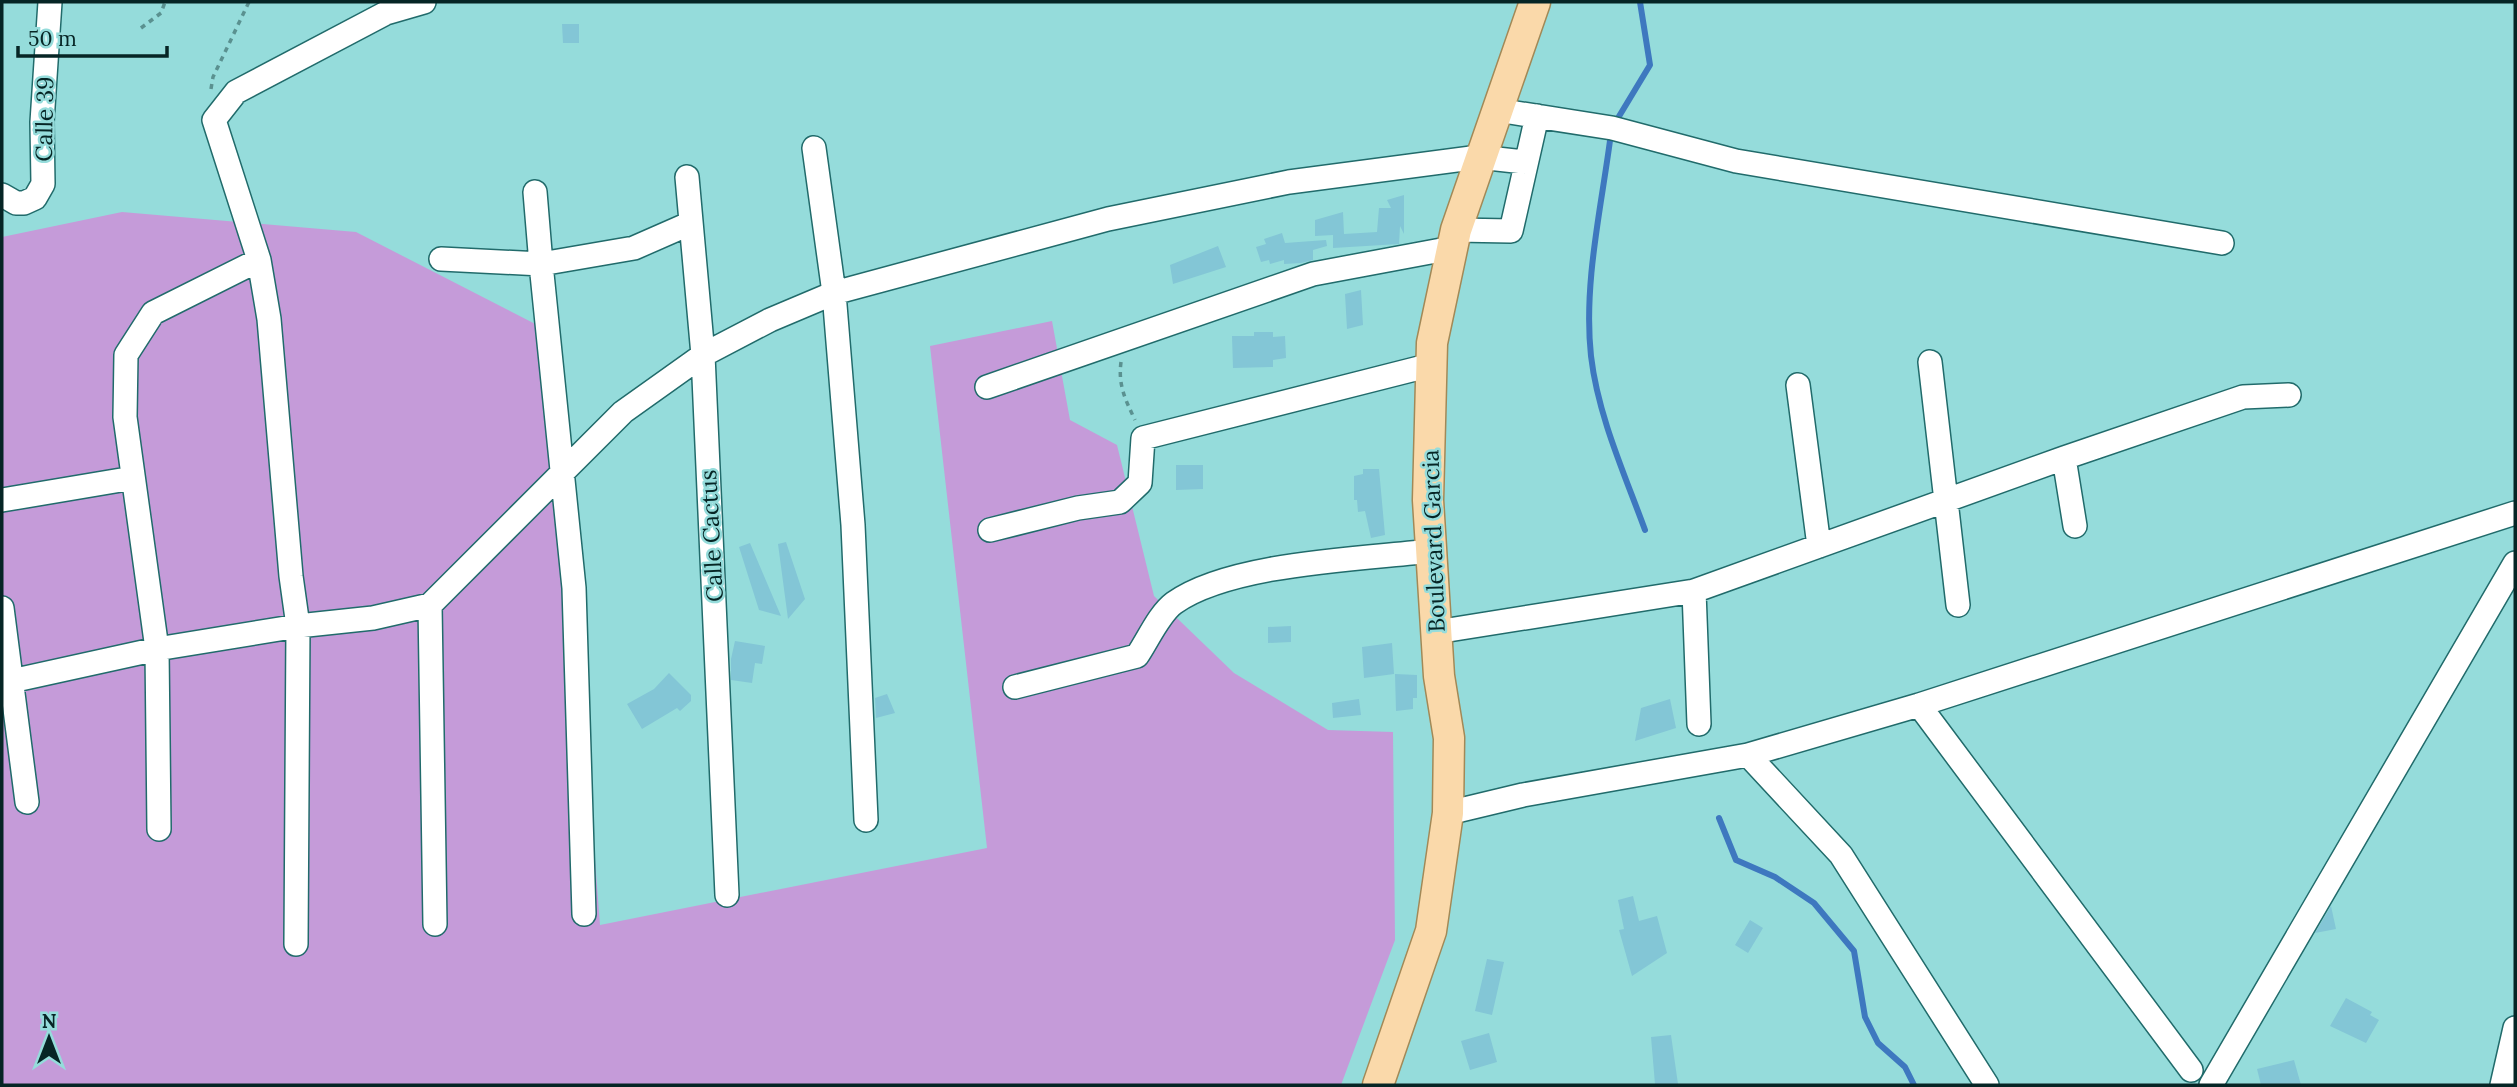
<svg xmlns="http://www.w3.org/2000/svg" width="2517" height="1087" font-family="Lora,serif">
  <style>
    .green { fill: #c59bd9 }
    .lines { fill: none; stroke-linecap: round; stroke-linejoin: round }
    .stream { stroke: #3e78bf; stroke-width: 6 }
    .building { fill: #83c6d6 }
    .minor-casing { stroke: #216b6b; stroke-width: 26 }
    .major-casing { stroke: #a28957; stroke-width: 33 }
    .path { stroke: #5a9190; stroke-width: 3.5; stroke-dasharray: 5 5; stroke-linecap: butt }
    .minor { stroke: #fff; stroke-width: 23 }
    .major { stroke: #fad9aa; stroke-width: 30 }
    .labels { text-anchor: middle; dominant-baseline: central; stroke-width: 5; stroke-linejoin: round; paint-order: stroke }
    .street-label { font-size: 23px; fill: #062525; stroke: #95dcdb }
  </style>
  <rect width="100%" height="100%" fill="#95dcdb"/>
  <path class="green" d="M122 212 356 232 545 329 560 403 600 925 987 848 930 346 1052 321 1070 420 1117 445 1154 596 1234 673 1328 730 1393 732 1395 940 1341 1085H2V237Z"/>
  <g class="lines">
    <path class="stream" d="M1615 123 1650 65 1640 2
      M1611 133C1602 205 1583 283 1591 356 1598 416 1625 475 1645 530
      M1719 818 1736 860 1775 877 1814 903 1854 951 1865 1017 1878 1043 1905 1067 1914 1085"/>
  </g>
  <path class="building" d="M562 24H579V43H563Z
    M1404 195V234L1400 226 1399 244 1333 248V235L1315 236V220L1343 212 1344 234 1377 232 1379 208H1391L1387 200Z
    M1282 233 1285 243 1326 240 1327 246 1313 250V260L1301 263 1284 264V260L1270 264 1269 260 1261 262 1256 247 1266 244 1264 239Z
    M1218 246 1226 267 1173 284 1170 265Z
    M1361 290 1363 325 1347 329 1345 294Z
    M1254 332H1273V337L1285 336 1286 358 1273 360V367L1233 368 1232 336H1254Z
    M1176 465H1203V489L1176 490Z
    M1363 469H1379L1385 535 1371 538 1365 511 1358 512 1357 500H1354V476L1363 474Z
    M786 542 805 599 788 619 778 544Z
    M750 543 781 616 759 610 739 547Z
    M1291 626V642L1268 643V627Z
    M735 641 765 646 762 664 755 663 752 683 731 680V659Z
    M1392 643 1394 674 1364 678 1362 647Z
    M669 673 691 695V701L680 711 677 708 642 729 627 704 654 689Z
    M1395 674 1417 675V698H1413V709L1396 711Z
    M887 694 895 713 876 718 875 698Z
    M1359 699 1361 715 1333 718 1332 703Z
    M1670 699 1676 728 1635 741 1641 708Z
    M1633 896 1639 921 1657 916 1667 953 1632 976 1619 930 1624 929 1618 900Z
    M2331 906 2336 929 2315 933Z
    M1750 920 1763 928 1748 953 1735 945Z
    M1487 959 1504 962 1492 1015 1475 1011Z
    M2346 998 2372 1012 2370 1015 2379 1020 2366 1043 2330 1026Z
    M1489 1033 1497 1062 1470 1070 1461 1041Z
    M1671 1035 1678 1084H1655L1651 1037Z
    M2294 1060 2301 1085H2261L2257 1069Z"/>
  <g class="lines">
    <defs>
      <path id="minor" d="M1497 110 1612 128 1736 161 2222 243
        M814 148 834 293 853 525 866 820
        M687 177 703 355 727 895
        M535 192 541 264 634 248 691 223
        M2 195 16 203H24L35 198 43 184 42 122 50 2
        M1456 230 1511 231 1537 116
        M441 259 541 264 574 588 584 914
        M1930 362 1958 605
        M1798 385 1819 546
        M987 387 1313 274 1452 248
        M2064 458 2075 526
        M2 500 133 478
        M990 530 1078 508 1120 502 1140 483 1143 438 1431 365
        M1694 591 1699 724
        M430 605 435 924
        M2 608 27 802
        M1436 632 1694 591 2064 458 2243 397 2289 395
        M2 683 157 649 298 626 373 618 430 605 623 412 703 355 770 320 834 293 1108 219 1289 182 1479 157 1524 162
        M1015 687 1137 656C1148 640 1159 614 1174 603 1230 563 1361 559 1431 551
        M1919 705 2191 1070
        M1748 755 1919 705 2515 513
        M1448 813 1523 795 1748 755 1841 855 1987 1085
        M159 829 157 649 125 417 126 355 153 313 259 260
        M296 944 298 626 291 576 269 319 259 260 214 120 236 92 386 13 424 2
        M2211 1085 2515 563
        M2502 1085 2515 1028"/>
      <path id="major" d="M1378 1085 1431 931 1448 813 1449 738 1439 676 1428 500 1432 343 1456 230 1535 2"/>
    </defs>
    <use href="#minor" class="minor-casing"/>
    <use href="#major" class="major-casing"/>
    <path class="path" d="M141 28 161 13 165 2
      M211 89 213 77 249 2
      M1121 362C1118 385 1125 399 1135 420"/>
    <use href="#minor" class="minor"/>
    <use href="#major" class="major"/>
  </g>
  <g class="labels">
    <g class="street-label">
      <text transform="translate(44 119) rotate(-89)">Calle 39</text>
      <text transform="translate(711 536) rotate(-93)">Calle Cactus</text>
      <text transform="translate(1433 541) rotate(-92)">Boulevard Garcia</text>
    </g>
  </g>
  <rect width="2517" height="1087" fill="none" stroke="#062525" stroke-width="7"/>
  <g transform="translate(49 1038)" stroke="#95dcdb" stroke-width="5" paint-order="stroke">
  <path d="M0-5L12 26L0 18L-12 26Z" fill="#062525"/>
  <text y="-10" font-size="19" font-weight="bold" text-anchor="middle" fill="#062525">N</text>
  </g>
  <path d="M18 46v10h149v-10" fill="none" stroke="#062525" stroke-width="3.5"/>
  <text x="28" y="46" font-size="21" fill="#062525" stroke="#95dcdb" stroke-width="5" paint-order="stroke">50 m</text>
</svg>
